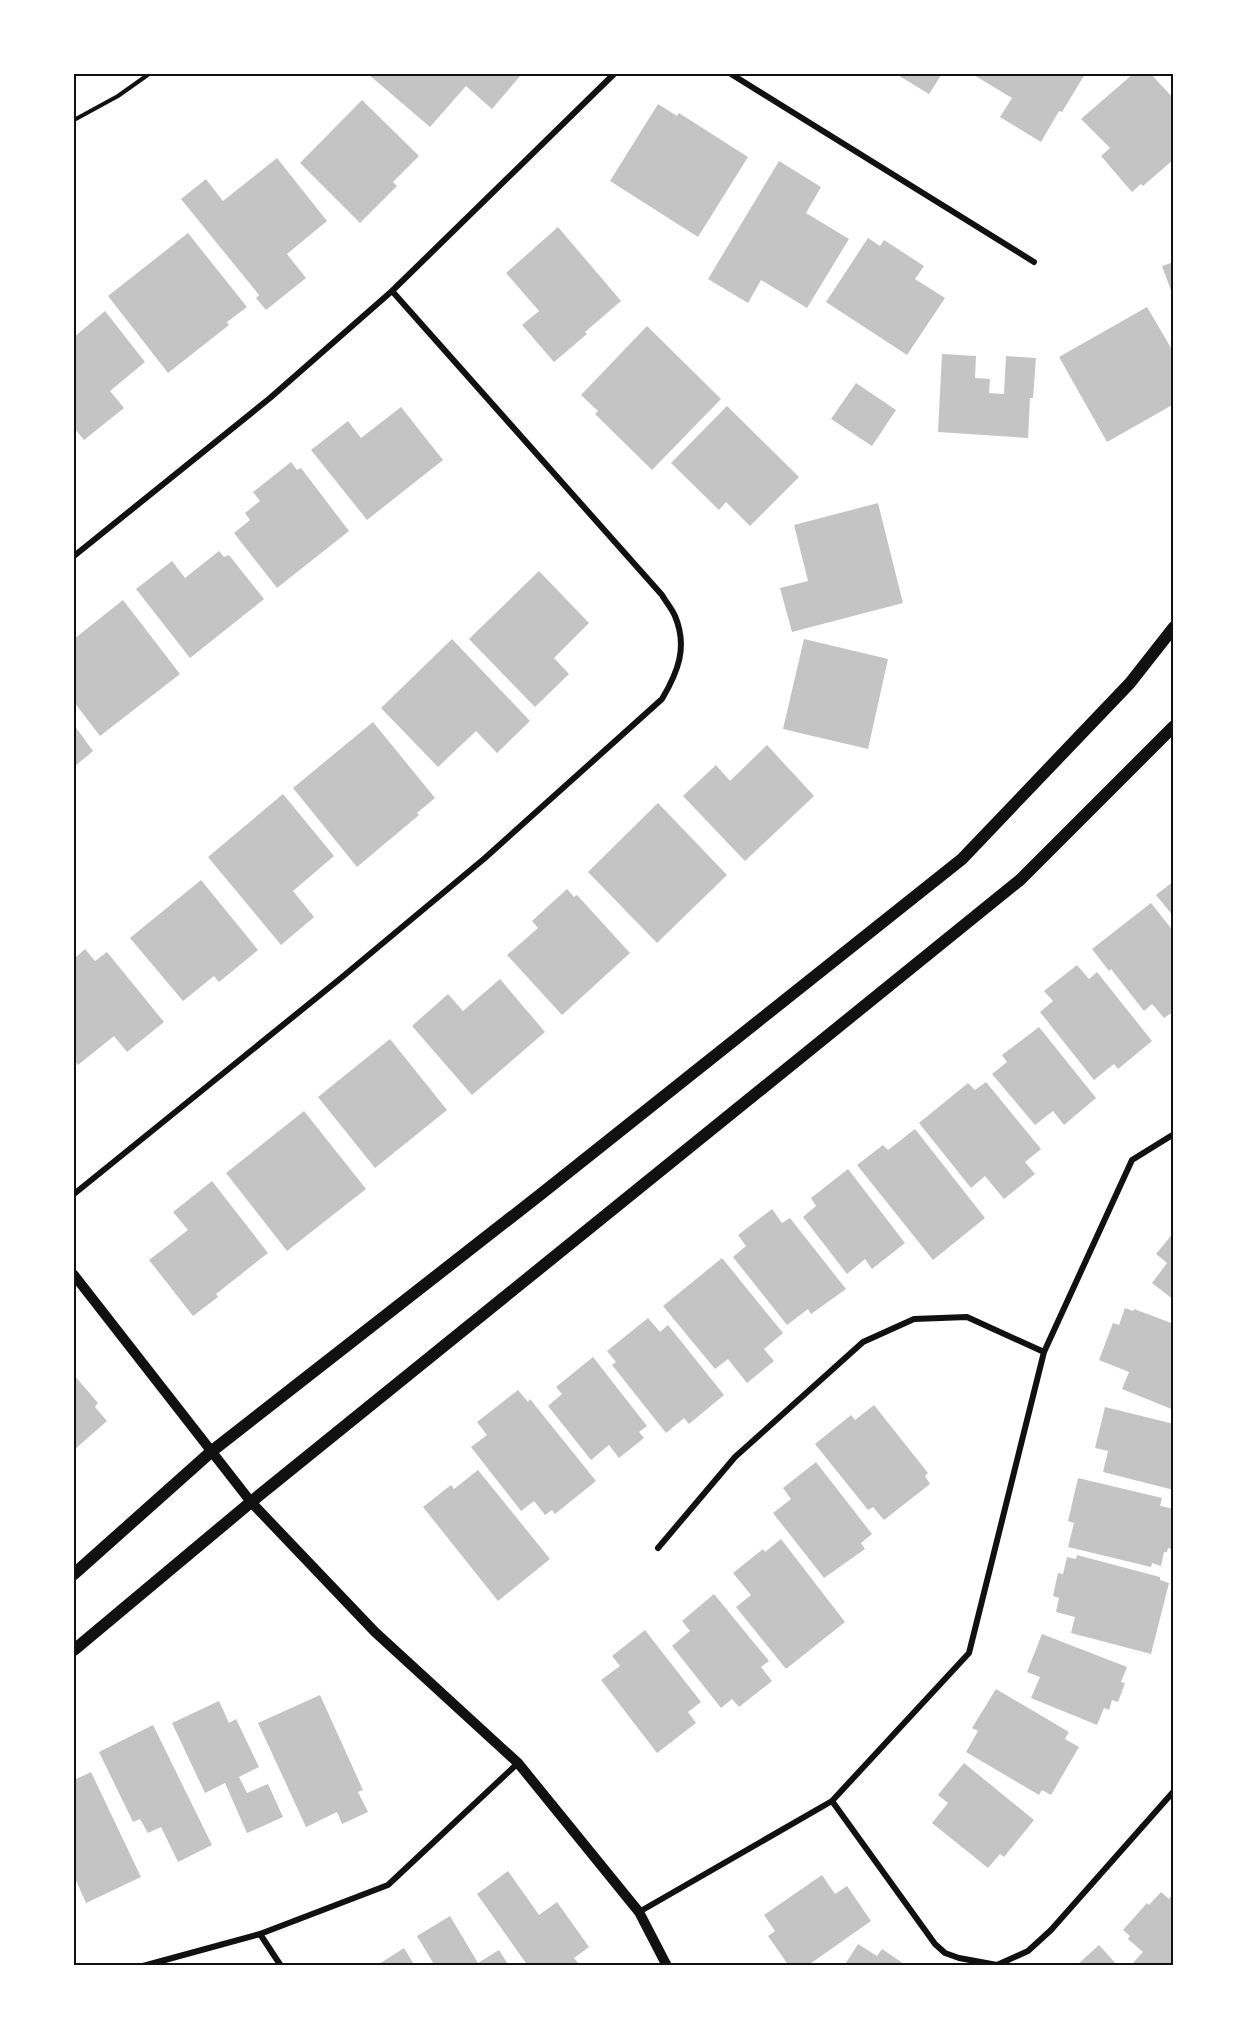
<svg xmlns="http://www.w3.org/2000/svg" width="1247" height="2039" font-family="Signika,sans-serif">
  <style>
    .building { fill: #c4c4c4 }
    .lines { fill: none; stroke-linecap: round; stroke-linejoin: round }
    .path { stroke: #111; stroke-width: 4 }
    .minor { stroke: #111; stroke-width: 6 }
    .tertiary { stroke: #111; stroke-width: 10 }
    .secondary { stroke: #111; stroke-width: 12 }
    .neatline { fill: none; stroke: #111; stroke-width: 2 }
  </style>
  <rect width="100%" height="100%" fill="#fff"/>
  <path class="building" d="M368 74H519L521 75 492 109 466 86 430 127Z
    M896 74H942L929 94Z
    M972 74H1085L1062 112 1059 111 1041 142 1000 117 1012 98Z
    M1133 74H1151L1174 99V159L1143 186 1141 184 1132 192 1101 156 1110 148 1081 119Z
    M362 100 419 156 393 182 397 186 360 223 300 163Z
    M658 104 677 116 679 113 748 157 698 237 610 181Z
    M277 158 327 221 287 254 306 278 266 310 256 298 259 295 181 199 206 179 223 201Z
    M779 161 821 187 806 213 849 239 807 308 761 280 748 303 708 279Z
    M558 227 621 301 585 332 587 334 554 362 522 325 539 311 506 273Z
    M188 233 247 307 227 322 229 325 168 373 108 296Z
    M868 238 880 246 884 240 924 266 915 279 945 298 907 355 826 302Z
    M1174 262V296H1173L1162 266Z
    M1147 307 1174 353V404L1107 442 1059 357Z
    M105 311 145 362 110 391 124 408 84 440 74 428V337Z
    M647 326 721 399 652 470 595 414 598 411 581 395Z
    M942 354 976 356 975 378 990 379 989 393 1004 394 1006 356 1036 358 1033 398H1030L1028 438 938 432Z
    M856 383 896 410 872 446 831 419Z
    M727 406 799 477 750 526 726 502 719 510 671 463Z
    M401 407 443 460 367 520 311 450 348 421 361 438Z
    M291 462 297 470 301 468 349 531 277 588 234 533 250 520 245 513 260 501 253 492Z
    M878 503 903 603 792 632 780 588 808 581 794 525Z
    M219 551 224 557 229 555 264 599 190 658 136 589 172 561 185 578Z
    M539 571 589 623 554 658 569 674 535 707 469 639Z
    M123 600 180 674 100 736 74 702V639Z
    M452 639 530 721 497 753 476 731 438 767 381 708Z
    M804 639 888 659 868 749 783 729Z
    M373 722 435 798 417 813 419 815 357 867 293 788Z
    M74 725 93 751 74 767Z
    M767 745 814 796 745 861 683 796 716 765 730 781Z
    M283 794 334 856 293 891 314 917 281 945 208 857Z
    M658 803 727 875 657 943 588 872Z
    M201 880 258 950 219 982 214 976 183 1001 130 938Z
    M1174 881V917L1156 895Z
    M567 889 574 897 577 895 630 953 562 1015 507 955 538 928 532 921Z
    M1151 903 1174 932V1011L1164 1018 1152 1004 1144 1011 1111 969 1109 971 1092 949Z
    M85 949 95 961 107 952 164 1022 127 1052 114 1036 78 1065 74 1060V959Z
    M1077 965 1089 979 1097 972 1152 1041 1118 1069 1114 1064 1094 1080 1040 1012 1053 1001 1044 991Z
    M500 979 545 1032 472 1095 412 1026 448 994 463 1011Z
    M1039 1027 1096 1098 1064 1125 1053 1111 1035 1125 992 1074 1007 1062 1002 1055Z
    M390 1039 447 1110 375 1168 318 1097Z
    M986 1082 1041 1149 1025 1162 1035 1174 1004 1199 985 1176 971 1188 919 1123 968 1083 975 1090Z
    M304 1111 366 1189 287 1251 226 1173Z
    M915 1129 985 1218 933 1260 857 1165 883 1145 888 1150Z
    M848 1169 905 1243 872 1269 865 1259 847 1274 803 1217 816 1206 811 1198Z
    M212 1181 268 1253 216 1294 218 1297 193 1316 149 1260 188 1230 173 1212Z
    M772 1209 782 1223 790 1218 846 1289 811 1314 808 1309 787 1325 733 1257 746 1246 738 1235Z
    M1174 1232V1300L1152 1283 1167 1263 1156 1254Z
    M722 1258 783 1333 764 1349 774 1361 747 1383 728 1359 715 1369 663 1306Z
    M1125 1308 1133 1311 1134 1309 1174 1324V1410L1122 1389 1129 1372 1099 1360 1113 1323 1119 1325Z
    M648 1318 660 1332 668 1325 724 1395 689 1424 684 1418 666 1433 612 1365 616 1362 607 1351Z
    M593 1357 647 1426 639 1432 644 1438 619 1458 609 1445 591 1460 548 1406 562 1394 556 1387Z
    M74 1375 98 1403 95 1407 107 1421 74 1450Z
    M518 1390 528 1402 530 1399 596 1481 555 1514 552 1510 545 1515 534 1501 521 1511 471 1447 487 1435 477 1422Z
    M874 1405 928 1473 925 1476 930 1484 884 1520 873 1507 868 1510 815 1444 851 1415 855 1420Z
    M1105 1407 1174 1424V1490L1103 1472 1108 1451 1095 1448Z
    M816 1462 872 1534 861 1543 865 1549 824 1578 773 1513 791 1499 783 1488Z
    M478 1470 550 1559 498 1601 423 1507 451 1485 454 1489Z
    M1078 1478 1162 1498 1160 1506 1174 1509V1550L1168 1548 1167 1552H1164L1161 1566 1152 1563 1151 1567 1068 1547 1074 1523 1068 1521Z
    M781 1539 845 1622 786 1669 736 1607 751 1595 733 1573 763 1549 765 1552Z
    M1077 1555 1160 1577V1580L1169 1583 1151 1654 1071 1633 1075 1617 1056 1612 1059 1598 1053 1596 1058 1573 1063 1574 1067 1557 1076 1559Z
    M714 1594 769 1661 761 1667 772 1681 739 1707 732 1699 721 1708 672 1646 690 1631 682 1621Z
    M645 1630 701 1702 688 1712 696 1723 657 1753 601 1680 620 1666 612 1656Z
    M1042 1634 1127 1667 1121 1682 1125 1683 1118 1702 1112 1700 1109 1710 1104 1708 1097 1725 1031 1698 1040 1677 1027 1672Z
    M996 1689 1069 1732 1065 1739 1079 1747 1051 1795 1042 1790 1039 1795 966 1752 978 1731 972 1728Z
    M320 1695 363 1790 358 1792 368 1812 342 1824 337 1812 306 1827 258 1723Z
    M219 1701 229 1723 236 1719 259 1767 239 1777 247 1793 268 1784 283 1817 247 1833 225 1783 205 1793 172 1723Z
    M153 1725 212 1845 178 1862 161 1827 148 1833 140 1819 133 1822 99 1752Z
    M964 1763 1034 1820 1004 1857 1000 1854 988 1868 932 1823 948 1803 938 1795Z
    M91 1772 141 1877 86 1903 74 1876V1780Z
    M508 1871 539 1915 557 1902 589 1947 574 1958 578 1963 575 1966H528L477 1894Z
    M822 1875 835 1894 847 1886 871 1921 807 1966H789L768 1936 775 1931 764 1915Z
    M1161 1892 1169 1899 1171 1896 1174 1899V1966H1136L1133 1963 1143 1952 1128 1939 1130 1936 1123 1930 1147 1903 1149 1905Z
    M450 1916 478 1963 499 1950 509 1966H435L417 1936Z
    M858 1944 877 1956 882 1949 907 1966H844Z
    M1099 1945 1118 1966H1076Z
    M404 1948 415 1966H376Z"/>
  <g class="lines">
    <path class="path" d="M74 120 118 96 149 74"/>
    <path class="minor" d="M731 74 1034 262
      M74 556 270 398 392 291 614 74
      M74 1194 341 978 485 858 662 699C678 672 688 647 675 616 672 609 666 602 662 595L392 291
      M658 1548 735 1457 863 1342 914 1319 967 1317 1044 1352
      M832 1801 935 1944 945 1953 959 1958 997 1965 1028 1951 1051 1930 1174 1791
      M639 1912 832 1801 969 1653 1044 1352 1132 1160 1174 1134
      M260 1934 281 1966
      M143 1966 260 1934 388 1885 518 1763"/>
    <path class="tertiary" d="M74 1275 251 1502 375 1632 518 1763 639 1912 667 1966"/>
    <path class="secondary" d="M74 1574 212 1451 541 1194 962 859 1130 683 1174 627
      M74 1650 251 1502 1020 880 1174 726"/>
  </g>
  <rect width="1247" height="2039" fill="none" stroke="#ffffff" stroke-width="150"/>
  <rect x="75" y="75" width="1097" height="1889" class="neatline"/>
</svg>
